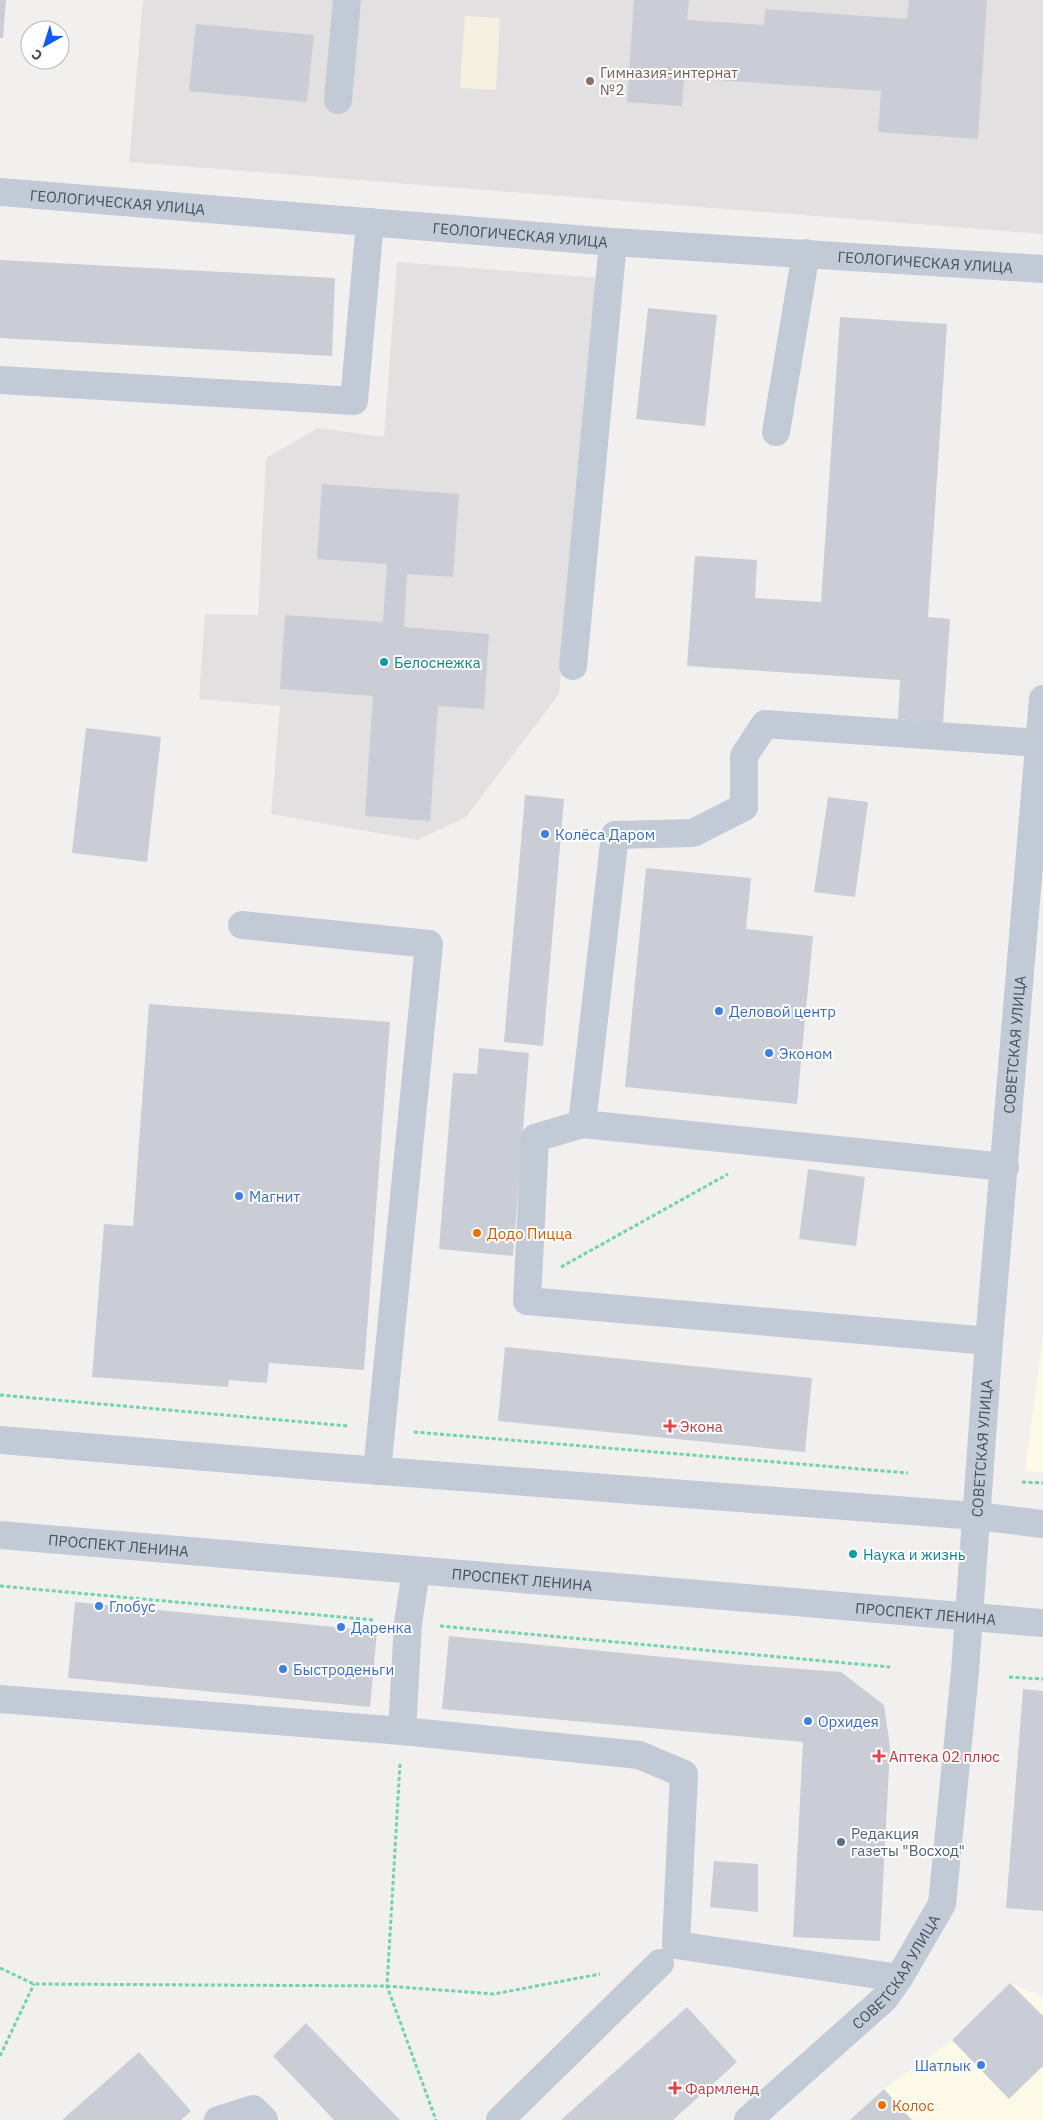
<svg xmlns="http://www.w3.org/2000/svg" width="1043" height="2120" font-family="'IBM Plex Sans',sans-serif">
  <style>
    .commercial { fill: #fdf9e7 }
    .education { fill: #e3e0e1 }
    .sand { fill: #f4efdf }
    .building { fill: #cacdd5 }
    .lines { fill: none; stroke-linecap: round; stroke-linejoin: round }
    .path { stroke: #70d3aa; stroke-width: 3; stroke-dasharray: 4 2.5; stroke-linecap: butt }
    .minor { stroke: #c1cad5; stroke-width: 28 }
    .education-dot { fill: #8d6e63; stroke: #fff; stroke-width: 2 }
    .culture-dot { fill: #0f9aa8; stroke: #fff; stroke-width: 2 }
    .shop-dot { fill: #3f7fe0; stroke: #fff; stroke-width: 2 }
    .food-dot { fill: #e8710a; stroke: #fff; stroke-width: 2 }
    .health-dot { fill: #e0444e; stroke: #fff; stroke-width: 2 }
    .service-dot { fill: #5c6f8a; stroke: #fff; stroke-width: 2 }
    .labels { text-anchor: middle; dominant-baseline: central; stroke-width: 4; stroke-linejoin: round; paint-order: stroke }
    .education-label { font-size: 15px; fill: #785e54; stroke: #fff; text-anchor: start }
    .street-label { font-size: 15px; fill: #46505e; stroke: #fff }
    .culture-label { font-size: 15px; fill: #0d838f; stroke: #fff; text-anchor: start }
    .shop-label { font-size: 15px; fill: #366cbe; stroke: #fff; text-anchor: start }
    .food-label { font-size: 15px; fill: #c56008; stroke: #fff; text-anchor: start }
    .health-label { font-size: 15px; fill: #be3a42; stroke: #fff; text-anchor: start }
    .service-label { font-size: 15px; fill: #4e5e75; stroke: #fff; text-anchor: start }
  </style>
  <rect width="100%" height="100%" fill="#f2efef"/>
  <path class="commercial" d="M1043 1335V1472L1025 1471Z
    M1010 1983 1043 1997V2120H850L884 2089 952 2040Z"/>
  <path class="education" d="M143 0H1043V234L129 162Z
    M397 262 600 278 559 694 466 817 417 840 271 814 280 706 199 699 205 614 258 615 266 458 318 428 384 437Z"/>
  <path class="sand" d="M465 16 500 18 496 90 460 88Z"/>
  <path class="building" d="M0 0H6L3 38H0Z
    M634 0H689L687 20 764 25 765 9 907 19 909 0H987L978 139 878 132 881 91 684 78 682 106 627 102Z
    M196 24 314 35 307 102 189 91Z
    M0 260 335 278 332 356 0 338Z
    M648 308 717 315 705 426 636 419Z
    M840 317 947 324 928 617 950 619 943 723 898 719 900 680 687 666 695 556 757 560 755 598 821 602Z
    M322 484 459 494 453 577 407 574 404 627 489 634 484 709 438 706 430 821 365 816 373 696 280 689 285 615 383 622 387 564 317 559Z
    M86 728 161 737 147 862 72 853Z
    M525 795 564 799 543 1046 504 1042Z
    M828 797 868 802 855 897 814 892Z
    M646 868 751 878 746 929 813 936 797 1104 625 1087Z
    M149 1004 390 1022 364 1370 269 1363 267 1383 229 1380 228 1387 92 1377 104 1224 133 1226Z
    M479 1048 529 1053 513 1256 439 1249 453 1073 477 1074Z
    M808 1169 865 1177 856 1246 799 1239Z
    M505 1347 812 1378 805 1452 498 1421Z
    M75 1602 377 1631 370 1707 68 1678Z
    M449 1636 736 1664 841 1672 884 1705 890 1747 880 1941 793 1937 803 1742 442 1709Z
    M1023 1689 1043 1691V1911L1006 1908Z
    M714 1861 758 1864V1912L710 1907Z
    M1010 1983 1043 2016V2066L1009 2099 952 2040Z
    M687 2007 737 2062 673 2120H561Z
    M306 2023 400 2120H334L273 2056Z
    M139 2052 191 2111 181 2120H62Z
    M884 2089 912 2120H850Z"/>
  <g class="lines">
    <path class="path" d="M561 1267 728 1174
      M0 1395 348 1426
      M414 1432 908 1473
      M1022 1482 1043 1483
      M0 1586 374 1620
      M440 1626 890 1667
      M1009 1677 1043 1679
      M400 1764 387 1986 436 2120
      M0 1968 34 1984 387 1986 494 1994 600 1974
      M0 2056 34 1984"/>
    <g class="minor">
      <path d="M338 100 347 0"/>
      <path id="s1" d="M0 192 613 242 1043 269"/>
      <path d="M0 380 354 401 370 222"/>
      <path d="M776 432 806 253"/>
      <path d="M573 666 613 242"/>
      <path d="M242 925 429 944 377 1471"/>
      <path d="M582 1124 535 1138 527 1301 989 1341"/>
      <path d="M1005 1167 582 1124 615 835 693 833 744 807V756L765 724 1040 743"/>
      <path d="M0 1440 315 1466 976 1516 1043 1524"/>
      <path id="s2" d="M0 1535 1043 1623"/>
      <path d="M0 1699 402 1731 639 1755 684 1774 676 1945 899 1978"/>
      <path d="M402 1731 408 1623 416 1571"/>
      <path d="M218 2120 253 2109 264 2120"/>
      <path d="M500 2120 660 1963"/>
      <path id="s3" d="M748 2120 884 1999 899 1978 942 1904 965 1671 989 1341 1043 699"/>
    </g>
  </g>
  <circle class="education-dot" cx="590" cy="81" r="5"/>
  <g class="culture-dot">
    <circle cx="384" cy="662" r="5"/>
    <circle cx="853" cy="1554" r="5"/>
  </g>
  <g class="shop-dot">
    <circle cx="545" cy="834" r="5"/>
    <circle cx="719" cy="1011" r="5"/>
    <circle cx="769" cy="1053" r="5"/>
    <circle cx="239" cy="1196" r="5"/>
    <circle cx="99" cy="1606" r="5"/>
    <circle cx="341" cy="1627" r="5"/>
    <circle cx="283" cy="1669" r="5"/>
    <circle cx="808" cy="1721" r="5"/>
    <circle cx="981" cy="2065" r="5"/>
  </g>
  <g class="food-dot">
    <circle cx="477" cy="1233" r="5"/>
    <circle cx="882" cy="2105" r="5"/>
  </g>
  <g class="health-dot">
    <path d="M667.5 1418.5h5v5h5v5h-5v5h-5v-5h-5v-5h5z"/>
    <path d="M876.5 1748.5h5v5h5v5h-5v5h-5v-5h-5v-5h5z"/>
    <path d="M672.5 2080.5h5v5h5v5h-5v5h-5v-5h-5v-5h5z"/>
  </g>
  <circle class="service-dot" cx="841" cy="1842" r="5"/>
  <g class="labels">
    <g class="education-label">
      <text x="600" y="72">Гимназия-интернат<tspan x="600" dy="17">№2</tspan></text>
    </g>
    <g class="street-label">
      <text stroke="none"><textPath href="#s1" startOffset="118">ГЕОЛОГИЧЕСКАЯ УЛИЦА</textPath></text>
      <text stroke="none"><textPath href="#s1" startOffset="522">ГЕОЛОГИЧЕСКАЯ УЛИЦА</textPath></text>
      <text stroke="none"><textPath href="#s1" startOffset="928">ГЕОЛОГИЧЕСКАЯ УЛИЦА</textPath></text>
      <text stroke="none"><textPath href="#s3" startOffset="1156">СОВЕТСКАЯ УЛИЦА</textPath></text>
      <text stroke="none"><textPath href="#s3" startOffset="751">СОВЕТСКАЯ УЛИЦА</textPath></text>
      <text stroke="none"><textPath href="#s2" startOffset="119">ПРОСПЕКТ ЛЕНИНА</textPath></text>
      <text stroke="none"><textPath href="#s2" startOffset="524">ПРОСПЕКТ ЛЕНИНА</textPath></text>
      <text stroke="none"><textPath href="#s2" startOffset="929">ПРОСПЕКТ ЛЕНИНА</textPath></text>
      <text stroke="none"><textPath href="#s3" startOffset="211">СОВЕТСКАЯ УЛИЦА</textPath></text>
    </g>
    <g class="culture-label">
      <text x="394" y="662">Белоснежка</text>
      <text x="863" y="1554">Наука и жизнь</text>
    </g>
    <g class="shop-label">
      <text x="555" y="834">Колёса Даром</text>
      <text x="729" y="1011">Деловой центр</text>
      <text x="779" y="1053">Эконом</text>
      <text x="249" y="1196">Магнит</text>
      <text x="109" y="1606">Глобус</text>
      <text x="351" y="1627">Даренка</text>
      <text x="293" y="1669">Быстроденьги</text>
      <text x="818" y="1721">Орхидея</text>
      <text x="971" y="2065" text-anchor="end">Шатлык</text>
    </g>
    <g class="food-label">
      <text x="487" y="1233">Додо Пицца</text>
      <text x="892" y="2105">Колос</text>
    </g>
    <g class="health-label">
      <text x="680" y="1426">Экона</text>
      <text x="889" y="1756">Аптека 02 плюс</text>
      <text x="685" y="2088">Фармленд</text>
    </g>
    <g class="service-label">
      <text x="851" y="1833">Редакция<tspan x="851" dy="17">газеты "Восход"</tspan></text>
    </g>
  </g>
  <g transform="translate(45 45) rotate(219)"><circle r="24" fill="#ffffff" stroke="#b5b9bf"/>
  <path d="M0-4L9 19L0 12L-9 19Z" fill="#0d5cee"/>
  <text y="-8" font-size="14" font-weight="bold" text-anchor="middle" fill="#46505e">С</text>
  </g>
</svg>
